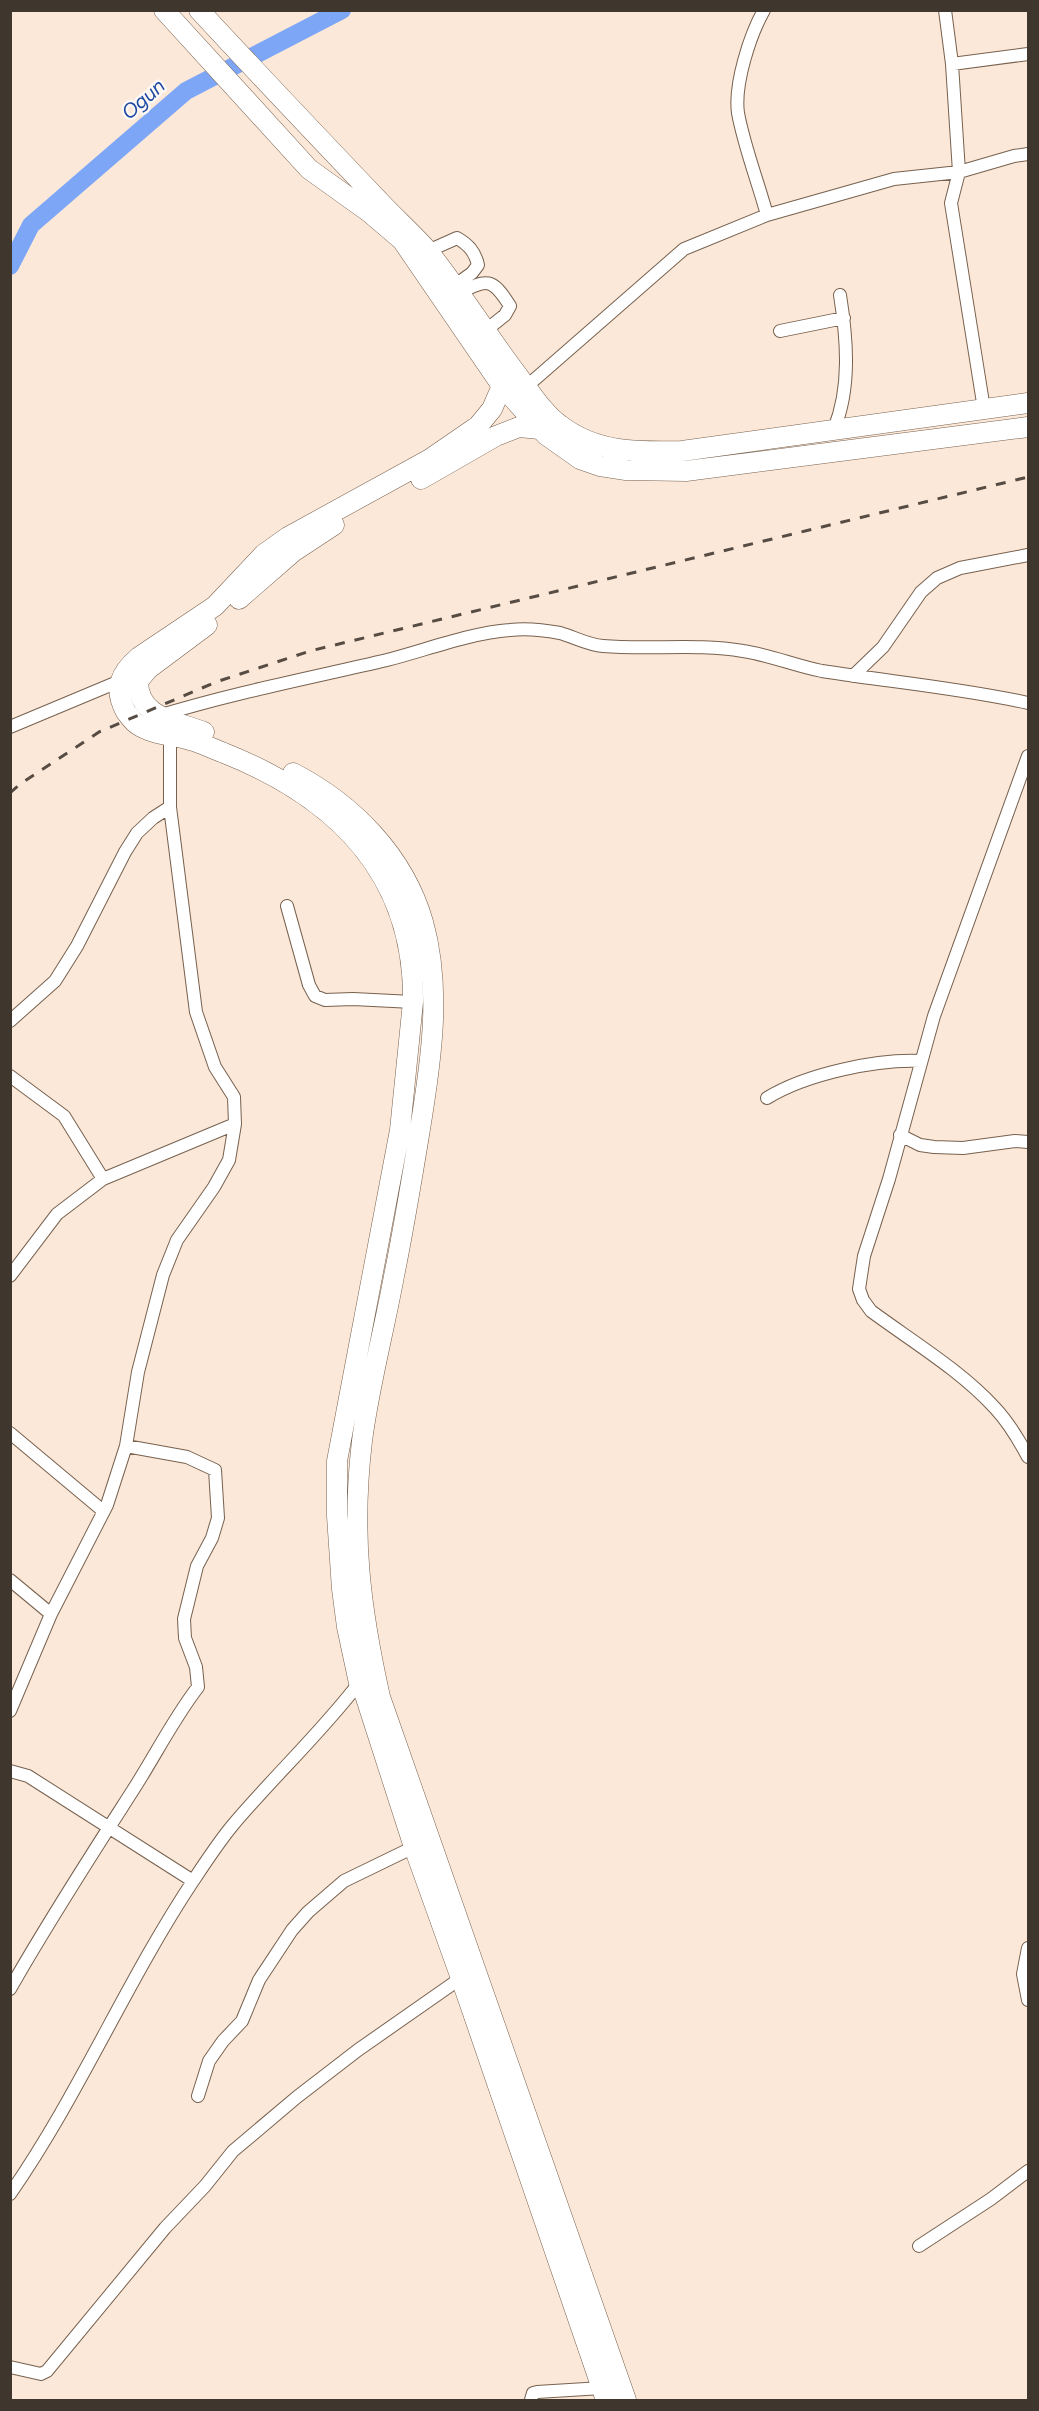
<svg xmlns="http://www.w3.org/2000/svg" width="1039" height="2411" font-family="Figtree,sans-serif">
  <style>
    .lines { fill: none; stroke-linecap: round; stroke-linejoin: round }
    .river { stroke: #7da7f6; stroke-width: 18 }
    .minor-casing { stroke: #77614f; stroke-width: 14 }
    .primary-casing { stroke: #77614f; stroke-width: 21 }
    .trunk-casing { stroke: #77614f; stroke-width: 21 }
    .minor { stroke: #fff; stroke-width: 12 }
    .primary { stroke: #fff; stroke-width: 20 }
    .trunk { stroke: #fff; stroke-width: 20 }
    .rail { stroke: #564c43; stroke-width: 3; stroke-dasharray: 10 10; stroke-linecap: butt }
    .labels { text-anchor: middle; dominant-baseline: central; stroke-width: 5; stroke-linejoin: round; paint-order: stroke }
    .water-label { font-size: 20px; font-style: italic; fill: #1d49a3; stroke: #fef8f4 }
  </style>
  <rect width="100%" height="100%" fill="#fce8d8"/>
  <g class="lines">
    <path class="river" d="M10 266 31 225 186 91 342 10"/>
    <defs>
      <path id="minor" d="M764 10C750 35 734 84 738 113 744 146 758 182 767 215
        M945 10 952 64 959 172 951 203 984 409
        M952 64 1028 54
        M428 251 457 238C469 245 475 252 478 265L472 273 454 286
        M459 293C487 279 492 277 510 306L505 315 485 331
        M780 331 844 318
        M526 387 684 249 767 215 894 179 959 172 1014 156 1028 154
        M834 429C851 388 847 339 840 295
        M853 676 883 647 921 592 937 578 960 568 1028 555
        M158 716C233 693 310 678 387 660 426 650 470 633 510 630 527 628 544 630 560 633 574 637 588 645 603 646 650 650 697 643 743 651 770 655 796 666 822 671 891 682 960 688 1028 703
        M10 727 120 681
        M1028 756 934 1016 889 1179 864 1256 859 1289 863 1300 871 1311C913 1342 960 1370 995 1408 1009 1423 1019 1440 1028 1457
        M287 906 309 985 315 996 325 1000 353 999 413 1002
        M10 1021 55 981 77 946 125 852 137 833 153 818 170 807
        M10 1076 64 1116 103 1179
        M767 1098C806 1074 876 1059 921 1061
        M900 1135 920 1145 934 1147 963 1148 1015 1141 1028 1142
        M10 1276 57 1214 103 1179 235 1124
        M10 1433 102 1510
        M10 1580 51 1614
        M10 1711 51 1614 107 1505 126 1446 138 1372 163 1275 177 1240 214 1187 229 1160 235 1124 234 1097 215 1067 196 1012 170 807V735
        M10 1771 28 1776 193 1881
        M1028 1948 1023 1974 1028 2000
        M10 1989C49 1920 92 1854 135 1787 156 1754 174 1718 198 1687L196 1667 185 1638 184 1619 197 1566 212 1538 218 1518 215 1470 187 1457 126 1446
        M198 2096 209 2061 223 2041 242 2021 259 1980 292 1930 308 1912 344 1881 414 1847
        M10 2194C79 2095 126 1982 193 1881 205 1863 218 1843 232 1826 273 1777 320 1734 359 1683
        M919 2246 991 2199 1028 2171
        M10 2367 41 2374 47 2371 165 2228 205 2186 233 2151 297 2097 358 2050 461 1978
        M531 2400 533 2393 537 2392 602 2388"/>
      <path id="primary" d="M502 386 492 409 478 426 430 459 288 537 264 554 215 606 139 657C120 673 113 689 126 712 130 717 133 722 138 725 153 735 174 735 190 740 202 743 213 749 224 753 337 798 415 874 413 1002L400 1130 337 1461V1516L342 1589 347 1627 359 1683 365 1695 414 1847 461 1978 606 2400
        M421 479 496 436 519 427 540 429
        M239 599 293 552 334 525
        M204 732C176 721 138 718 138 681L148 669 207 625
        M293 773C353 804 404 856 423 922 442 989 431 1062 420 1129 412 1178 404 1227 394 1276 384 1331 369 1386 362 1441 351 1534 360 1607 380 1697L626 2400"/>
      <path id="trunk" d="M164 10 309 169 369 212 402 240 502 386 546 435 580 459 600 466 626 470 686 471 1028 427
        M199 10C259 75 320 139 380 202 396 219 413 234 428 251 459 290 486 333 516 373 529 390 542 412 560 425 596 453 638 452 682 451L1028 403"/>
    </defs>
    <use href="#minor" class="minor-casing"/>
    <use href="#primary" class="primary-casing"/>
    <use href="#trunk" class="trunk-casing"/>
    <use href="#minor" class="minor"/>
    <use href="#primary" class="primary"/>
    <use href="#trunk" class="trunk"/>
    <path class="rail" d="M10 793 20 784 99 732 216 682 310 651 1028 477"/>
  </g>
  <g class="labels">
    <g class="water-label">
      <text transform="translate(143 99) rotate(-41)">Ogun</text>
    </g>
  </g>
  <rect width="1039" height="2411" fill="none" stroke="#3f362e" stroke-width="24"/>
</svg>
